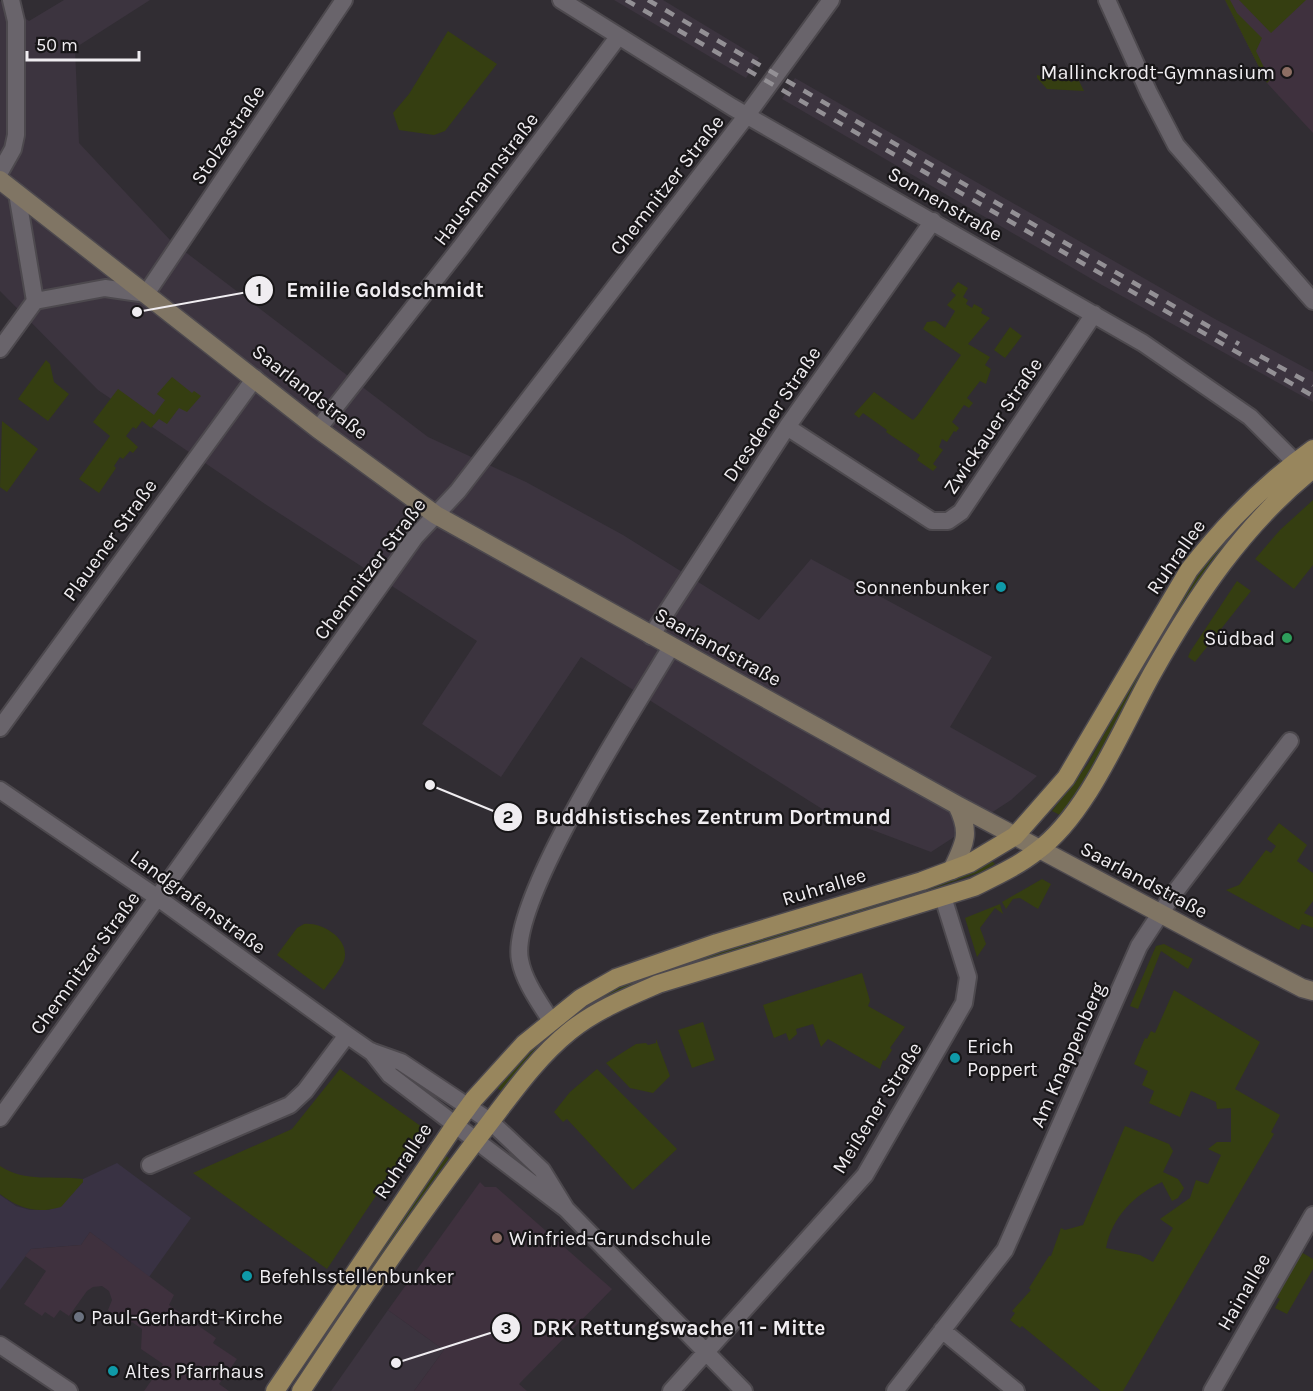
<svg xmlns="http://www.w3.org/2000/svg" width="1313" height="1391" font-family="Karla,sans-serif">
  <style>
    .built { fill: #3c343f }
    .industrial { fill: #393243 }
    .education { fill: #3f313e }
    .green { fill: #353e11 }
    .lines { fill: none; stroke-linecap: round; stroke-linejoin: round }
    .street-casing { stroke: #4d494e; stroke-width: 20 }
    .secondary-casing { stroke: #4d494e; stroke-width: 21 }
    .primary-casing { stroke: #4d494e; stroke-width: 21 }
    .street { stroke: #69646b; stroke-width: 16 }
    .secondary { stroke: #807564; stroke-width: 18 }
    .primary { stroke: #98865d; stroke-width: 18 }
    .rail { stroke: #939095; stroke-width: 4.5; stroke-dasharray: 10 10; stroke-linecap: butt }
    .education-dot { fill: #8d6e63; stroke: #181618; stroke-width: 2 }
    .culture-dot { fill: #0f9aa8; stroke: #181618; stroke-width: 2 }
    .leisure-dot { fill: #2e9e5b; stroke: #181618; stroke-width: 2 }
    .worship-dot { fill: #6b7280; stroke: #181618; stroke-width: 2 }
    .labels { text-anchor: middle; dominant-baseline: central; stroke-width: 4.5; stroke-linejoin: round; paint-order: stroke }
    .poi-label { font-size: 20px; fill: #f0edf1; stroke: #181618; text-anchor: start }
    .street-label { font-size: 20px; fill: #f0edf1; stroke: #181618 }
    .leader { fill: none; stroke: #f0edf1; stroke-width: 2 }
    .callout-dot { fill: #f0edf1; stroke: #181618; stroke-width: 2 }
    .mark-label { font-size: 18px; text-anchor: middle; font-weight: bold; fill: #111 }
    .callout-label { font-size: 21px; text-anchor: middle; font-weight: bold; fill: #f0edf1; stroke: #181618; stroke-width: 4.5; stroke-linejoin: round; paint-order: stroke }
  </style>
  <rect width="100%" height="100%" fill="#312d33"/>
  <path class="built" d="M64 0H150L75 48 79 143 171 241 428 437 526 482 623 535 759 620 811 559 992 657 950 727 1037 776 1011 800 931 852 830 814 581 657 501 777 422 724 477 641 265 504 98 390 0 291V1L29 21Z
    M614 0H663L759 58 746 78Z
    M795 78 1215 319 1313 372V402L1102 285 782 99Z
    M388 1310 444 1350 414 1391H331Z"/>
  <path class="industrial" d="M117 1163 191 1218 149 1277 90 1232 81 1245 31 1249 0 1290V1195L16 1206 30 1210H49L83 1182V1179Z"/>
  <path class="education" d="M1225 0H1313V133L1267 83Z
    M480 1182 485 1187H496L612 1289 519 1384 527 1391H414L444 1350 388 1310Z
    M90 1232 174 1295 169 1305 216 1338 213 1343 237 1359 219 1384 229 1391H144L163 1364 141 1349 142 1329 132 1322 129 1325 108 1310 112 1300 109 1291 102 1286 93 1287 87 1291 69 1316 60 1310 54 1318 45 1312 42 1316 24 1304 46 1271 25 1256 31 1249 81 1245Z"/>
  <path class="green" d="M1225 0H1230L1237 13 1262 38 1256 51 1270 80 1267 83Z
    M1239 0H1306L1271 33Z
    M448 31 497 64 445 131 434 135 399 130 393 113 409 94Z
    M1066 73 1071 82 1078 79 1084 91 1047 89 1037 78V75L1056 80Z
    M958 282 968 288 963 297 968 300 966 304 972 308 974 304 983 309 981 313 990 318 968 344 990 357 985 365 991 369 986 384 980 381 967 398 973 403 969 408 964 405 952 422 959 428 956 432 954 431 947 442 942 439 939 447 943 450 933 464 937 467 933 471 917 460 920 455 886 432 887 430 863 413 859 418 854 414 874 392 913 420 917 416 961 355 923 329 927 322 935 321 945 328 955 311 947 305 956 295 951 291Z
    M1010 327 1022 336 1005 358 994 350Z
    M46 360 50 364 54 382 69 394 48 421 18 399Z
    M172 377 192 393 194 391 201 396 187 412 179 408 167 424 159 419 151 428 142 421 136 429 133 427 126 436 138 447 133 453 130 451 123 459 120 457 114 466 116 468 99 493 79 479 110 436 93 422 118 389 154 415 165 400 157 394Z
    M2 421 38 449 7 492 0 487Z
    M1271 490 1275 492 1162 642 1157 639 1190 583 1213 553Z
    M1313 500V565L1294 589 1255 559 1280 530Z
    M1237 581 1251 591 1195 662 1188 657 1190 652Z
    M1155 641 1161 645 1083 786 1060 815 1052 811 1088 764Z
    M1279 823 1307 845 1297 861 1313 873V901L1304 913 1313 917V928L1302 924 1299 930 1226 890 1239 885 1266 850 1271 853 1276 846 1267 839Z
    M991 860 995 864 981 872 833 923 831 915Z
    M1042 879 1051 884 1038 909 1020 898 1013 899 1006 909 1002 902Z
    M1000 904 1003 914 995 908 980 928 986 944 977 957 965 918Z
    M827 916 830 923 668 974 665 968Z
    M304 924C322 922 351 939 344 961 340 971 330 981 324 990L277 955 297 928Z
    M1164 944 1193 959 1188 969 1161 951 1138 1009 1130 1006 1156 946Z
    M661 969 664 975 626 989 503 1092 497 1088C524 1058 552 1027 585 1004 608 988 635 979 661 969Z
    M862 973 870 1001 868 1006 905 1027 890 1048 892 1050 885 1061 883 1060 880 1069 828 1039 821 1047 813 1024 796 1029 797 1034 789 1041 786 1033 774 1038 763 1005Z
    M1174 990 1260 1042 1235 1089 1280 1115 1271 1132 1274 1134 1123 1391H1101L1022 1326 1020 1328 1010 1320 1015 1313 1012 1311 1031 1290 1029 1288 1049 1256H1051L1061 1228 1065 1230 1083 1225 1125 1126 1169 1144 1173 1151 1163 1172 1178 1179 1184 1188 1178 1198 1172 1201 1162 1182C1134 1195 1112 1217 1106 1248L1140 1255 1153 1262 1173 1228 1160 1219 1190 1198 1196 1180 1208 1184 1221 1155 1208 1149 1217 1142H1231V1108L1217 1109 1216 1102 1191 1091 1180 1117 1149 1103 1154 1091 1142 1085 1148 1071 1134 1064 1145 1038 1147 1039 1151 1031 1155 1033Z
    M703 1022 715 1060 692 1068 678 1030Z
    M656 1039 670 1076 653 1093 630 1088 606 1063 636 1044 646 1043 648 1045 656 1043Z
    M340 1069 422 1127 327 1269 193 1173 292 1129Z
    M597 1069 677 1149 633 1190 567 1119 563 1122 554 1112 570 1092Z
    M443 1154 449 1158 334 1327H327Z
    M0 1166C26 1183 53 1175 83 1179V1182L61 1207C37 1214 20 1209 0 1194Z
    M1301 1252 1313 1259V1269L1287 1314 1275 1308 1280 1299 1275 1296Z"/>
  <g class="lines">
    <defs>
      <path id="street" d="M561 0 732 107 1143 343 1250 417 1295 462
        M1107 0 1149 93 1176 145 1313 301
        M0 172 13 149 16 135V21L11 0
        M35 301 105 288 146 294 344 0
        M0 349 35 301 17 193
        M787 427 932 521H948L961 512 1094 314
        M318 429 460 248 618 37
        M651 636 787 427 933 221
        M0 728 255 378
        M0 790 158 898 347 1035 370 1051 401 1062 491 1122 542 1170 566 1209
        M551 1021C540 1003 524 982 520 960 508 901 637 705 671 647
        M371 1051 390 1075 566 1209 744 1391
        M0 1118 415 537 458 491 747 115 831 0
        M150 1165 290 1105 305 1091 347 1035
        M942 1330 1016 1391
        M0 1345 69 1391
        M671 1391 865 1175 964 1003 968 977 943 897
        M895 1391 1005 1250 1139 946 1172 896 1290 741
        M1212 1391 1313 1215"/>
      <path id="secondary" d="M0 180 318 429 436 515 957 805 1242 957 1302 988 1313 991
        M952 870C965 843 971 833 957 805"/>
      <path id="primary" d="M275 1391 455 1125 474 1099 524 1044 581 998 616 978 717 943 922 881 970 863 1015 836 1066 778 1189 570C1225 524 1265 483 1313 449
        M301 1391C359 1303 417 1217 481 1134 509 1098 534 1060 570 1031 596 1010 628 997 658 984L974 887C996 876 1018 866 1037 851 1088 814 1122 727 1153 672 1196 596 1244 524 1313 469"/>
    </defs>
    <use href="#street" class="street-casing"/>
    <use href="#secondary" class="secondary-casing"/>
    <use href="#primary" class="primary-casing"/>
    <use href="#street" class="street"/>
    <use href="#secondary" class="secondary"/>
    <use href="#primary" class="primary"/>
    <path class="rail" d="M626 0 1313 396
      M648 0 1239 344
      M1260 356 1313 385"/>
  </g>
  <g class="education-dot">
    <circle cx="1287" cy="72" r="6"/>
    <circle cx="497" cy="1238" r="6"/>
  </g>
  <g class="culture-dot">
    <circle cx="1001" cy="587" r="6"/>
    <circle cx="955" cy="1058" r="6"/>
    <circle cx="247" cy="1276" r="6"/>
    <circle cx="113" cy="1371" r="6"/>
  </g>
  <circle class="leisure-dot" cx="1287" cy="638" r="6"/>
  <circle class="worship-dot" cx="79" cy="1317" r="6"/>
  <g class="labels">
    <g class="poi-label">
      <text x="1275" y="72" text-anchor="end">Mallinckrodt-Gymnasium</text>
      <text x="989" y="587" text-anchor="end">Sonnenbunker</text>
      <text x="1275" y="638" text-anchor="end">Südbad</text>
      <text x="967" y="1046">Erich<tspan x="967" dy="23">Poppert</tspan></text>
      <text x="509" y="1238">Winfried-Grundschule</text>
      <text x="259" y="1276">Befehlsstellenbunker</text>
      <text x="91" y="1317">Paul-Gerhardt-Kirche</text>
      <text x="125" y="1371">Altes Pfarrhaus</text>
    </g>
    <g class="street-label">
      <text transform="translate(228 135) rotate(-56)">Stolzestraße</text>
      <text transform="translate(486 179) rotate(-53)">Hausmannstraße</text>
      <text transform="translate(667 185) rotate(-52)">Chemnitzer Straße</text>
      <text transform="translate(945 204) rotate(30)">Sonnenstraße</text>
      <text transform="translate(310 392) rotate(38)">Saarlandstraße</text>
      <text transform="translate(772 414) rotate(-56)">Dresdener Straße</text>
      <text transform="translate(993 426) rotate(-56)">Zwickauer Straße</text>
      <text transform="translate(110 540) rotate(-54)">Plauener Straße</text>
      <text transform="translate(1176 557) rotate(-55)">Ruhrallee</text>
      <text transform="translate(370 569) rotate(-53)">Chemnitzer Straße</text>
      <text transform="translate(718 647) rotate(29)">Saarlandstraße</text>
      <text transform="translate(1144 880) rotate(28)">Saarlandstraße</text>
      <text transform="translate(824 887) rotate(-17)">Ruhrallee</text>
      <text transform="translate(198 902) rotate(36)">Landgrafenstraße</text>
      <text transform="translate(85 963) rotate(-54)">Chemnitzer Straße</text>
      <text transform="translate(1068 1055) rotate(-66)">Am Knappenberg</text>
      <text transform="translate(877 1108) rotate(-58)">Meißener Straße</text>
      <text transform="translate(403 1161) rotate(-56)">Ruhrallee</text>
      <text transform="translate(1244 1292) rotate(-60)">Hainallee</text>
    </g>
  </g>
  <path class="leader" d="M137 312L259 290M430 785L508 817M396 1363L506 1328"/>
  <g class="callout-dot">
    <circle cx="137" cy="312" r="6"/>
    <circle cx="430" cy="785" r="6"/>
    <circle cx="396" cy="1363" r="6"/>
    <circle cx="259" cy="290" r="15"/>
    <circle cx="508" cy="817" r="15"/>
    <circle cx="506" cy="1328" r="15"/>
  </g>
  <g class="mark-label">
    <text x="259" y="296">1</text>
    <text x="508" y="823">2</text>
    <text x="506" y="1334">3</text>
  </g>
  <g class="callout-label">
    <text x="385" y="297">Emilie Goldschmidt</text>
    <text x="713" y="824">Buddhistisches Zentrum Dortmund</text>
    <text x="679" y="1335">DRK Rettungswache 11 - Mitte</text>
  </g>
  <path d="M27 51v9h112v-9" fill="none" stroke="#f0edf1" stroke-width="3"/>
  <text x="36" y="51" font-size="18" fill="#f0edf1" stroke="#181618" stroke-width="4.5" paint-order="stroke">50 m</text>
</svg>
